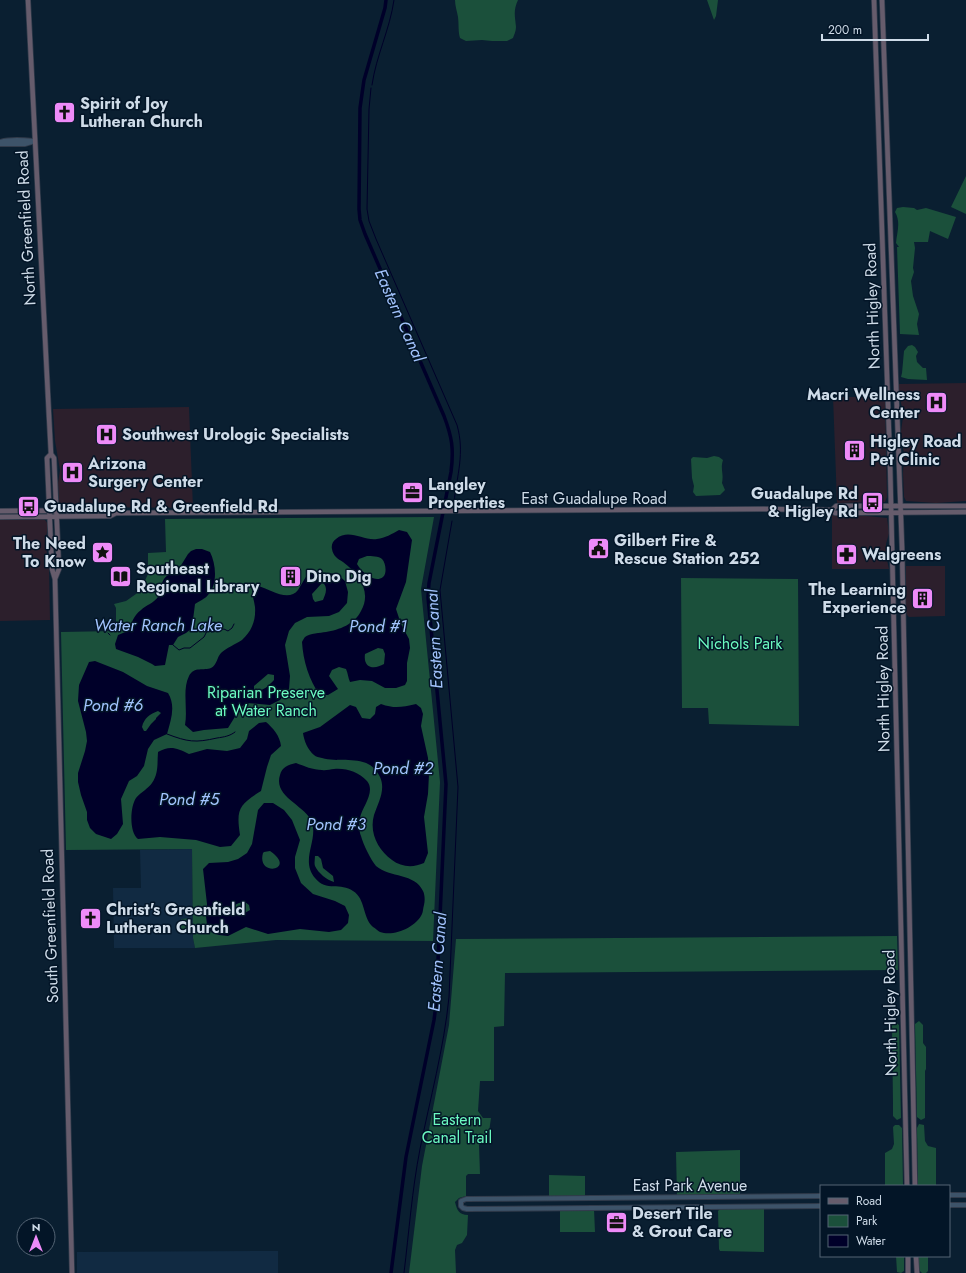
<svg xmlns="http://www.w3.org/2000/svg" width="966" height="1273" font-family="Jost,sans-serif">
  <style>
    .commercial { fill: #2c1f2c }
    .built { fill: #112a42 }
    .green { fill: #1b503b }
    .water { fill: #000029; fill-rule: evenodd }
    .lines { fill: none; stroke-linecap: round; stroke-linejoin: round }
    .stream { stroke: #000029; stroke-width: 1 }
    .canal { stroke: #000029; stroke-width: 3.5 }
    .tertiary-casing { stroke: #313b4b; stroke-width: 6 }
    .secondary-casing { stroke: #313b4b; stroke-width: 6 }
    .tertiary { stroke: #3d5369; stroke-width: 4 }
    .secondary { stroke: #665c6c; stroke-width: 4.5 }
    .labels { text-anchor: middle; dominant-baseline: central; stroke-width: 3; stroke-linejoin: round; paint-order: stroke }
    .poi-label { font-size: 16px; font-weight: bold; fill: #cedbe8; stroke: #031527; text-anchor: start }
    .street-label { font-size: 16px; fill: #cedbe8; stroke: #031527 }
    .park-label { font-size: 16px; fill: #6cfbc1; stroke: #031527 }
    .water-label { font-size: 17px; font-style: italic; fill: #a2c3fd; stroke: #031527 }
  </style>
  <rect width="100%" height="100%" fill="#0a1f31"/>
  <path class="commercial" d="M966 383V501L936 503 906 501 904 497 903 473 904 453 902 443 901 431 903 417 902 407 899 395V384Z
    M833 397H885L887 497 885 502 837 503Z
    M189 407 193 508 90 507 64 506 60 504 59 501 58 483 60 470 55 441 53 409Z
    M832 515H857L887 518 889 533 886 544 887 560 889 569H832Z
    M43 519 45 520 48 524 46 539 47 557 49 567 50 620 0 621V520Z
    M906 566H945V616L909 617 907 615 906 612Z"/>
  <path class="built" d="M192 849 193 938 195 948H114L113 888H141L140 850Z
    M278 1251V1273H77V1252Z"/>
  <path class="green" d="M455 0H518C513 11 515 16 516 27 516 31 514 35 513 38L507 41H492L482 40 466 41 460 38C458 31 459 25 458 17 457 11 455 6 455 0Z
    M707 0H718L716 16 714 20Z
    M966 176V214L951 207Z
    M903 207 914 208 917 210 926 208 956 217 948 239 930 231 928 242H914L915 248 913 268 914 272 911 281 913 296 919 314 917 324 919 335 900 334 897 247H899L896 243C897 232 901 222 895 212L897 208Z
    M912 345 915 347 918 352 916 356 917 362 923 368H926L927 380 908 379 901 377 902 373 904 351 908 346Z
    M714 456 719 457 723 460C720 469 724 473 722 483L725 490 720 495 696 496 693 492 694 486 692 478 691 459 693 457 707 458Z
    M434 517 421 589 440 782 433 941 276 940 195 948 193 938 192 849 66 850 61 632 116 631V608L114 604 126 601 136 594 143 585 148 574V553L166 552 165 519Z
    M681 578 798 579 799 726 709 724 708 708H682Z
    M191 918V933H181V919Z
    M897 936 898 970 505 973 504 1026 494 1027V1081H480L478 1111 483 1118H491L488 1139 483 1140 479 1145 480 1174H468L466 1176V1196L459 1198 455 1202C457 1210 459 1215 468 1215L467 1235 462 1243 457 1245 455 1250 456 1273H409L422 1166 449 1025 456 939Z
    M919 1021 923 1025V1043L926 1047V1069L925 1071V1118L921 1120 917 1117 915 1024Z
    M895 1022 899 1025 901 1118 897 1120 893 1116V1104L892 1025Z
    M919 1124 924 1125 925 1141 928 1146 936 1148V1186H918L917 1128Z
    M895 1125H899L902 1128 903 1186H885V1153L892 1149 894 1144 893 1127Z
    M740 1150V1197H677L676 1152Z
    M549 1175 585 1176V1198L549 1199Z
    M560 1208 594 1209 595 1232H560Z
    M764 1208V1252L720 1251 719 1249 718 1211 720 1209Z
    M896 1256H904V1271L901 1273 897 1272Z
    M919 1256H928V1271L926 1273H922L919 1270Z"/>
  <path class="water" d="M399 530 407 532 412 540 406 582 396 609 401 624 409 639 410 648 407 663V681L405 685 396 688H385L372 681 360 680 350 682C348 678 348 673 346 669L339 667 332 670 329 676 338 689 328 695H320C309 681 303 660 302 642 303 640 304 638 305 637 310 633 320 633 326 632 339 630 355 624 361 611 372 592 359 574 343 562 338 559 333 556 332 549 331 545 333 541 336 539 349 528 363 541 377 539 385 538 392 534 399 530ZM367 556C371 556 379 556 382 559 386 563 387 574 383 577 374 584 361 571 357 564L359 559ZM378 648 383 649 385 654 384 664C374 670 363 668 365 654Z
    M196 549H202L210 552C216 564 218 584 208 595 205 599 199 601 195 604L193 620 191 629 186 633 178 637 173 645H169L165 665 155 666 152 664 138 657 116 649 115 644 118 635 128 631C132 623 133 616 141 610 146 605 154 603 158 597 163 588 159 582 168 575L171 574 180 567 188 554 191 551Z
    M317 572 337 574 345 581 348 592 347 603 339 612 329 616 307 617 295 623 289 631 285 645 290 676 289 689 280 700 270 705 247 703 241 707 228 728 204 730 193 732 185 725C188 709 182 690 189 676 194 666 204 671 211 668 217 665 217 657 221 653 226 648 236 644 242 640 252 631 256 620 255 607 254 600 252 595 252 589L259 586C270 590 289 602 298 590 301 585 304 580 307 575ZM322 583 324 584C328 589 325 595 323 600L315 602 313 599 312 594ZM268 674 274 675V680C269 685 264 691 256 691L254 689V686Z
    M95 661 123 672 147 686 168 693C176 706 171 720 167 734L154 740 148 749 144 766 137 776 129 781 121 799 123 824 117 834 111 839 96 834 90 828 87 820V812L81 795 78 782V773L85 751 87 741 86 732 78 701 79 685 89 662ZM158 711 161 713 156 718V719L151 724 146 731H144L142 727C144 718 150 714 158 711Z
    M381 704C395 709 402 707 416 704L421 708 423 714 421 726 428 758 429 774 428 794 424 817 428 853 424 863C413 868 401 867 392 860 378 850 369 833 374 815 378 803 386 790 380 777 368 752 342 764 322 758 319 757 316 757 314 755 308 750 304 741 303 733L320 727 350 705 356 707 362 718 370 719 375 714 376 707Z
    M266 722C273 728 280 736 281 746L271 755 267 767 261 791C239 805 236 809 240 835L231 846 220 847 196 840 160 837 138 839C129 832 130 807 136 798 141 792 149 788 152 783 159 773 157 763 158 752 170 745 177 748 189 754L207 749 227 751 240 748 247 739 249 731 259 723Z
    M296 763C304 766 313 770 322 770 326 771 330 769 334 769 347 768 358 772 367 781 376 792 362 807 360 818 359 823 359 832 361 836 363 844 371 860 376 866 390 878 415 873 423 891 425 895 425 901 424 905 423 908 423 912 422 914 416 927 394 937 380 932 378 931 375 928 373 927 362 917 366 899 353 891 341 882 326 892 315 878 300 860 318 841 312 822 305 805 273 797 280 775 282 767 288 765 296 763ZM315 856H318L321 859 323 868 333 876 334 882C327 880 318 873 315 866 314 863 315 859 315 856Z
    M264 803H273L284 810 292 820 300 840 295 857V868L301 883 313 894 335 901 345 906 349 915 348 923 341 930 329 932 300 929 268 934 246 927 228 936 219 935 211 932 207 925 206 916 207 904 203 869 209 863 228 862 238 859 247 853 252 844 258 810ZM270 851C298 870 256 878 263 853L264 852ZM245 902 249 905 250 910 241 915 234 912C231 905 239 902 245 902Z"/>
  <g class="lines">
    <path class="stream" d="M372 85C376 56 390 29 394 0
      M371 88 369 109 367 209 369 221 376 239 457 425C465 453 457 475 454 502
      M108 633 110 635
      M173 645 179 650 184 648H190L204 637 208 629 211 632 224 629 228 631 232 628 234 624
      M167 734C188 742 195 743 217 738 224 737 230 736 235 732
      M404 1273C409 1232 412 1190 420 1149 430 1099 444 1048 449 997L458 787 440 590 452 521"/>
    <path class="canal" d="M386 0 385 8 364 80 360 108 359 209 360 220 365 234 444 416C452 437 454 449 451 472L429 583 428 597 446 784 436 1005 434 1020 406 1157 391 1273"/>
    <defs>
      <path id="tertiary" d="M0 142C10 139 23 140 33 141
        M0 144H25L35 141
        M949 1195H966
        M821 1196 466 1199 461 1201V1206L463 1208 467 1209 821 1206
        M949 1205H966"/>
      <path id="secondary" d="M28 0 49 416 51 454 54 458 59 569 55 579
        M874 0 890 462 907 1186
        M882 0 902 547 915 1186
        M51 454 47 458 52 569 55 579 72 1273
        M832 510 836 506H966
        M0 511 110 510 116 513
        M0 517 110 516 116 513 763 509 832 510 835 513 966 512
        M908 1256V1273
        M916 1256 917 1273"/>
    </defs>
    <use href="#tertiary" class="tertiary-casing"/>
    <use href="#secondary" class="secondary-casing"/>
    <use href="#tertiary" class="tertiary"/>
    <use href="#secondary" class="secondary"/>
  </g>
  <defs>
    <symbol id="church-square" viewBox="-11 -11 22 22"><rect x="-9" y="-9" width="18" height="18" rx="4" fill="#ee8bf8" stroke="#031527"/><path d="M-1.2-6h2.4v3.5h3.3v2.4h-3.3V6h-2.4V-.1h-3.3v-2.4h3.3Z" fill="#111"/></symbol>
    <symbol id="hospital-square" viewBox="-11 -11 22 22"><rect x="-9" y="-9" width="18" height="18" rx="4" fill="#ee8bf8" stroke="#031527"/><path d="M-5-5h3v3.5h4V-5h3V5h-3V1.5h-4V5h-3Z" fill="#111"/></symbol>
    <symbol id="building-square" viewBox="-11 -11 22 22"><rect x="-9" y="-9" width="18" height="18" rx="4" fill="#ee8bf8" stroke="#031527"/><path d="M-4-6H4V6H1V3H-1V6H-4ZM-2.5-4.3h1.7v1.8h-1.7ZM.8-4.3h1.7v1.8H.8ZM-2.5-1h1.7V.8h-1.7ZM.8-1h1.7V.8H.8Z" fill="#111"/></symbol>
    <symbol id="office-square" viewBox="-11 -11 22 22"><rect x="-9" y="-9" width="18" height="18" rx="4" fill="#ee8bf8" stroke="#031527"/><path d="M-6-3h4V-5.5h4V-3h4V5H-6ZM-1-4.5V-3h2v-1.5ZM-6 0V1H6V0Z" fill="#111"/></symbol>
    <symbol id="bus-square" viewBox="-11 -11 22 22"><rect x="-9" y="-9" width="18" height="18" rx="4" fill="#ee8bf8" stroke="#031527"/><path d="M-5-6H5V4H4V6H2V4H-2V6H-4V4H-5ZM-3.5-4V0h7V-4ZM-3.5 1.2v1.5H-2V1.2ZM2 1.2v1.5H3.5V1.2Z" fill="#111"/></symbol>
    <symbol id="civic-square" viewBox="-11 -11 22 22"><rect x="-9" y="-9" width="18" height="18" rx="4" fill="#ee8bf8" stroke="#031527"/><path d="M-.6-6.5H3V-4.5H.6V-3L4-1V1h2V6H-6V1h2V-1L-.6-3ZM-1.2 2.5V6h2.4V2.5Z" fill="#111"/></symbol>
    <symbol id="sight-square" viewBox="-11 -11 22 22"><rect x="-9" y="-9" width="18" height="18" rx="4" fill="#ee8bf8" stroke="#031527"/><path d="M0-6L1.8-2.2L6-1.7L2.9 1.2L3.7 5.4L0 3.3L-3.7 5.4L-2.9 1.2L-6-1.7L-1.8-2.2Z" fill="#111"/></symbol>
    <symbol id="pharmacy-square" viewBox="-11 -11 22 22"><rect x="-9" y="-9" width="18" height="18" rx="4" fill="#ee8bf8" stroke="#031527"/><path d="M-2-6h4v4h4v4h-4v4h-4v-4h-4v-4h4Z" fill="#111"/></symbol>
    <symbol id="library-square" viewBox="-11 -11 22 22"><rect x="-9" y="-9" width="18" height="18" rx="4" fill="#ee8bf8" stroke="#031527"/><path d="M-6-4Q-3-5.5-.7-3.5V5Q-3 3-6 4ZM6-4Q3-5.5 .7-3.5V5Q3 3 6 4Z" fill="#111"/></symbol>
  </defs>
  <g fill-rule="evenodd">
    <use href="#church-square" x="52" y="100" width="25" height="25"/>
    <use href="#hospital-square" x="924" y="390" width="25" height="25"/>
    <use href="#hospital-square" x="94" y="422" width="25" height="25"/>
    <use href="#building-square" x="842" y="438" width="25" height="25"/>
    <use href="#hospital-square" x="60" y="460" width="25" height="25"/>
    <use href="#office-square" x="400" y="480" width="25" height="25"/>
    <use href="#bus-square" x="860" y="490" width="25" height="25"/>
    <use href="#bus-square" x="16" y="494" width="25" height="25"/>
    <use href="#civic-square" x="586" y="536" width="25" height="25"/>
    <use href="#sight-square" x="90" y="540" width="25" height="25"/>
    <use href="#pharmacy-square" x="834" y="542" width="25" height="25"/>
    <use href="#building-square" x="278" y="564" width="25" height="25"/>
    <use href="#library-square" x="108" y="564" width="25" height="25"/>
    <use href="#building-square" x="910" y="586" width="25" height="25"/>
    <use href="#church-square" x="78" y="906" width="25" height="25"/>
    <use href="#office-square" x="604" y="1210" width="25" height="25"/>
  </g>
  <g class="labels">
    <g class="poi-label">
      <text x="80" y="103">Spirit of Joy<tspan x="80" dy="18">Lutheran Church</tspan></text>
      <text x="920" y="394" text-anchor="end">Macri Wellness<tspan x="920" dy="18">Center</tspan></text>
      <text x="122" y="434">Southwest Urologic Specialists</text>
      <text x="870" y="441">Higley Road<tspan x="870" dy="18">Pet Clinic</tspan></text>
      <text x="88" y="463">Arizona<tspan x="88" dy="18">Surgery Center</tspan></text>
      <text x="428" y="484">Langley<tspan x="428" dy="18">Properties</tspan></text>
      <text x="858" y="493" text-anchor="end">Guadalupe Rd<tspan x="858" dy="18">&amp; Higley Rd</tspan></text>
      <text x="44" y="506">Guadalupe Rd &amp; Greenfield Rd</text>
      <text x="614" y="540">Gilbert Fire &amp;<tspan x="614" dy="18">Rescue Station 252</tspan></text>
      <text x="86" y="543" text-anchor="end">The Need<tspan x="86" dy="18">To Know</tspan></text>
      <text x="862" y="554">Walgreens</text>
      <text x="136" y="568">Southeast<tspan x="136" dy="18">Regional Library</tspan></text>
      <text x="306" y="576">Dino Dig</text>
      <text x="906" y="589" text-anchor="end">The Learning<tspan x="906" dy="18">Experience</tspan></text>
      <text x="106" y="909">Christ's Greenfield<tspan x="106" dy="18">Lutheran Church</tspan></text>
      <text x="632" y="1213">Desert Tile<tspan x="632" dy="18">&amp; Grout Care</tspan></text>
    </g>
    <g class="street-label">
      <text transform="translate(26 228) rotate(-93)">North Greenfield Road</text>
      <text transform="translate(872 306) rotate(-92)">North Higley Road</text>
      <text x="594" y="498">East Guadalupe Road</text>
      <text transform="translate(883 689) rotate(-91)">North Higley Road</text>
      <text transform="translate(50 926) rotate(-92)">South Greenfield Road</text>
      <text transform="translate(890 1013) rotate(-91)">North Higley Road</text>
      <text x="690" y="1185">East Park Avenue</text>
    </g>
    <g class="park-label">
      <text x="740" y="643">Nichols Park</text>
      <text x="266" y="692">Riparian Preserve<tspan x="266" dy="18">at Water Ranch</tspan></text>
      <text x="457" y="1119">Eastern<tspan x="457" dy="18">Canal Trail</tspan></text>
    </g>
    <g class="water-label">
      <text transform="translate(400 315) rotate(66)">Eastern Canal</text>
      <text x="158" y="625">Water Ranch Lake</text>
      <text x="378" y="626">Pond #1</text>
      <text transform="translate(434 639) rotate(-93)">Eastern Canal</text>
      <text x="113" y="705">Pond #6</text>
      <text x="403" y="768">Pond #2</text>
      <text x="189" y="799">Pond #5</text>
      <text x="336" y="824">Pond #3</text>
      <text transform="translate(437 962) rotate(-86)">Eastern Canal</text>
    </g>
  </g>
  <rect x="820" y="1185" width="130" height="72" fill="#031527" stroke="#546474"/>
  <rect x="828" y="1198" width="20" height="6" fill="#665c6c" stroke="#546474"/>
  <text x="856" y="1205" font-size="12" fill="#cedbe8">Road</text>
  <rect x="828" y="1215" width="20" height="12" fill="#1b503b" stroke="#546474"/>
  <text x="856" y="1225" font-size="12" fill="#cedbe8">Park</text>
  <rect x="828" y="1235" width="20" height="12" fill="#000029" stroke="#546474"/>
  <text x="856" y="1245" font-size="12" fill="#cedbe8">Water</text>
  <g transform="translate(36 1237)"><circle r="19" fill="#031527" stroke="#546474"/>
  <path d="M0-3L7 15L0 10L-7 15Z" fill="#ee8bf8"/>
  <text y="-6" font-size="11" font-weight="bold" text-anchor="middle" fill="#cedbe8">N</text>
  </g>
  <path d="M822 34v6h106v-6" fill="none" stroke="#cedbe8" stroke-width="2"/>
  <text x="828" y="34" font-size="12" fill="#cedbe8" stroke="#031527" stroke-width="3" paint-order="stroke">200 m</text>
</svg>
